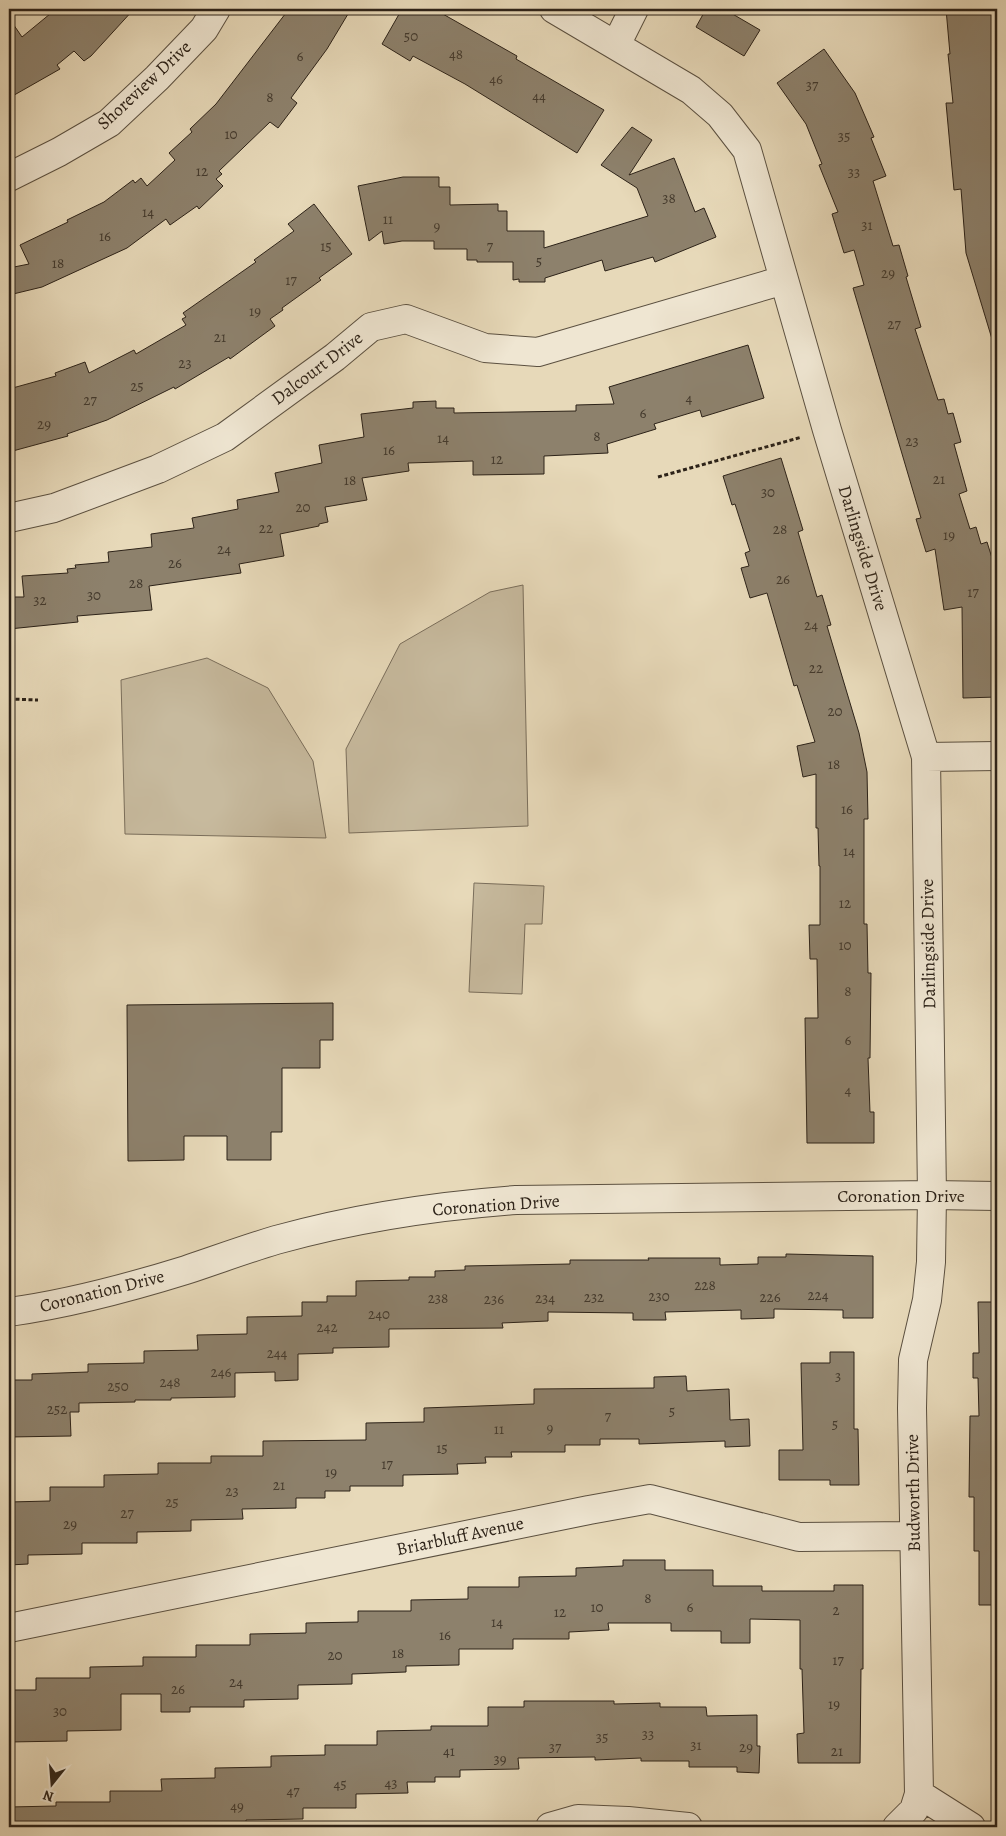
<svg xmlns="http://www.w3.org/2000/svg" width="1006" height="1836" font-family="Alegreya,serif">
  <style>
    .green { fill: #c7ba9e; stroke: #7a6e5b }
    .building { fill: #8d816c; stroke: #2c2218 }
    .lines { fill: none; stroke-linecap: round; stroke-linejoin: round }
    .minor-casing { stroke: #5b5040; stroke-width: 30 }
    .path { stroke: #2c2218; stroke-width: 3; stroke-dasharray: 4 2.5; stroke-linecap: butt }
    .minor { stroke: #efe6d2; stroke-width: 28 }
    .labels { text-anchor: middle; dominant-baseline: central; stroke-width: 4; stroke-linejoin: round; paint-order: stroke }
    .number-label { font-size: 15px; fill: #443a2d }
    .street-label { font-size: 18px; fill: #2c2218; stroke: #efe6d2 }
  </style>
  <rect width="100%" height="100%" fill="#e7d9b9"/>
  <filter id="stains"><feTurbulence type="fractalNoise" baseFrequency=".004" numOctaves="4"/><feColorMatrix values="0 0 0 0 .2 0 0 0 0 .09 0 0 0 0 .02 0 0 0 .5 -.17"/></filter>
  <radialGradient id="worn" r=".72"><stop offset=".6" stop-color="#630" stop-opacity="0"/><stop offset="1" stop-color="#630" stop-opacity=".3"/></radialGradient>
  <path class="green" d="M523 585 528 826 349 833 346 749 400 644 490 592Z
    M207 658 268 688 313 761 326 838 125 834 121 680Z
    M474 883 544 886 542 924H525L522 994 469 992Z"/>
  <path class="building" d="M56 9H134L91 56 84 61 74 51 57 65 60 69 9 98V18L22 37Z
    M289 9H351L327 49 291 98 297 103 278 128 270 122 219 171 222 174 216 179 223 186 199 209 197 206 170 225 166 219 127 248 42 287 9 295V268L29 264 20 245 68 222 67 220 104 202 133 180 135 183 141 178 147 186 175 160 169 153 192 132 190 129 216 104Z
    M402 9H434L517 56 516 59 604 110 577 153 465 84 413 56 410 61 382 44Z
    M706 9H724L760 30 744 56 696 27Z
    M946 9H997V126L994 127 997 165V339H992L966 253 961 189 954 190 946 103H953L948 54H950Z
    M824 49 855 93 874 137 871 138 886 176 873 181 893 246 899 245 908 276 906 277 921 327 915 329 938 400 944 399 948 414 953 413 961 442 954 444 967 491 959 494 970 529 976 527 981 544 987 542 997 574V697L963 698 962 607 944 610 935 549 926 552 916 519 921 518 853 288 864 285 854 250 844 253 832 214 838 212 819 165 822 164 806 124 777 83Z
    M632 127 652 140 629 175 674 158 695 212 704 208 716 237 655 262 653 257 605 271 602 260 545 278V282H519V279L513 280V262H477V260H467V249H434V241H402L384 244 382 231 369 241 358 186 403 177H439V187H450V205L498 204V211H507V231H544V248L648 216 637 188 601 165Z
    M314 204 352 254 319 278 321 280 282 308 283 310 270 319 275 326 230 359 229 357 175 389 174 387 107 420 67 434 68 436 9 452V389L56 376 55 373 85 362 89 373 134 350 136 354 186 325 182 319 186 317 183 313 256 262 254 260 294 231 288 224Z
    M748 345 764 398 702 417 700 410 654 424 656 429 607 444 608 453 544 456V474L473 475V461L408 463 409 471 362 478 367 500 325 507 328 522 319 524V526L280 534 284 556 239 564 241 573 149 586 152 610 77 616 78 622 9 629V597H24L22 576 68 573 67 569 76 568 75 565 109 562 108 552 152 547 151 534 194 528 192 518 238 509 237 500 279 492 275 473 322 463 319 445 364 437 361 414 413 408V402L436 401V408H454V413L576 411V405L614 404 609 387Z
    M781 458 803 530 798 532 817 597 822 595 831 625 827 626 859 733 867 772 868 819H864V924H867L868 973H871L870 1058H868L870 1112H874V1143H807L805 1018H818L817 959H810L809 925H820V866H819L818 828H816V774L803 777 797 746 815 742 797 685 794 686 767 593 750 598 741 568 749 566 745 553 750 551 735 504 732 505 723 476Z
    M333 1003V1040H320V1068H282V1132H271V1160H227V1136H184V1160L128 1161 127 1005Z
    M786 1254 873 1256V1318H843V1310L774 1309V1318L741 1319V1310L665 1312 666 1320H633V1313L548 1312V1321L502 1323 503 1328 389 1329V1347L333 1348V1353L298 1354V1380L275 1381V1372L235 1373V1397L171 1398V1400H135V1402L79 1403V1412H70L71 1436 9 1437V1380H32V1374L88 1372V1364L144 1363V1351L198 1350 197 1335 247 1334V1317L302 1316V1302H327V1296H356V1281L409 1280V1277H435V1271L465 1270V1266L570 1264V1260H649L648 1258H720V1265L758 1264V1257H786Z
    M978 1302H997V1605H979V1551H974V1497H969L970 1416H979L978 1378H973V1353H979Z
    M830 1352H854V1429H858L859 1485H830V1480H779V1450H803L801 1363H830Z
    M686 1376 687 1391 729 1389 730 1420 749 1419 750 1446 725 1447V1441L639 1444V1439H600V1445H565V1452H511L512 1457H485L486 1463 457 1464 458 1474 403 1475V1486H350V1491H325V1498H296V1508L242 1509 243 1519 191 1520V1531L137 1532V1543H82V1554L28 1555V1564L9 1565V1502L50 1501V1487H104V1475L158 1474V1463H211V1456H263V1441L366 1440V1423L424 1422V1408L534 1404V1389L654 1388V1377Z
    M623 1560H665V1570H713V1586H762V1591H834V1585H863V1669H861L860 1763H798L797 1734 804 1733 802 1669H800V1620L750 1619V1643H721V1631H671V1623H608L609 1630 569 1632V1639H513V1649H459V1665L406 1666V1672L352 1674V1684L298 1685V1699L244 1700V1707H190V1712H161V1694H121V1730L67 1731V1741L9 1742V1690H36V1678H90V1667L143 1666V1657H196V1645H250V1634L306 1633V1623L358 1622V1611H411V1600L468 1599V1587H519V1577L576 1576V1568L623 1566Z
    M524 1701H614V1704L660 1703V1707H706L707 1716 757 1715V1746H760L759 1773 737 1772V1767H689V1761H641V1758L595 1760V1757L518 1758 519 1769 460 1770V1777H435V1782H407L408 1793 356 1794V1808H303V1819L246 1820V1827H9V1807L56 1806V1802H110V1791H162L161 1779 215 1778V1768L271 1767V1756L325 1755V1745H377V1731L431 1730V1726H488V1707H524Z"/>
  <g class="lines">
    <defs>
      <path id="minor" d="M554 9 691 90 720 115 747 150 827 430 926 757 932 1195 931 1262 927 1300 913 1360 912 1408 919 1794 914 1810 897 1827
        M616 45 634 9
        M9 177 59 152 109 123 157 78 204 29 216 9
        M9 518 54 508 158 469 225 437 335 357 371 327 406 319 485 348 538 352 784 280
        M926 757 997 756
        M9 1312C69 1304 128 1288 186 1270 216 1260 246 1249 276 1240 355 1218 435 1206 516 1200L932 1195 997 1196
        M9 1628 589 1510 650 1499 799 1537 913 1536
        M919 1794 971 1827
        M550 1827 578 1819 628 1821 688 1827"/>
    </defs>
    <use href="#minor" class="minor-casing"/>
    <path class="path" d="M658 477 802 437
      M9 699 38 700"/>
    <use href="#minor" class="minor"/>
  </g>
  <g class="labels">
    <g class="number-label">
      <text x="411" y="36">50</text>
      <text x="456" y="54">48</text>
      <text x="300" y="56">6</text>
      <text x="496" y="79">46</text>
      <text x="812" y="85">37</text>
      <text x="539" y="96">44</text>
      <text x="270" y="97">8</text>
      <text x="231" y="134">10</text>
      <text x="844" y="136">35</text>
      <text x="202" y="171">12</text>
      <text x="854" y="172">33</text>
      <text x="669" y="198">38</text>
      <text x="148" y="212">14</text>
      <text x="388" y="219">11</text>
      <text x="867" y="225">31</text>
      <text x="437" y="226">9</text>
      <text x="105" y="236">16</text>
      <text x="326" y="246">15</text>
      <text x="490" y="246">7</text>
      <text x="539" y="261">5</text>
      <text x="58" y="263">18</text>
      <text x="888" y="273">29</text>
      <text x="291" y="280">17</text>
      <text x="255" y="311">19</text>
      <text x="894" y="324">27</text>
      <text x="220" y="337">21</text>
      <text x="185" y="363">23</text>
      <text x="137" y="386">25</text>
      <text x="689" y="398">4</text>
      <text x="90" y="400">27</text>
      <text x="643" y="413">6</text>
      <text x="44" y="424">29</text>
      <text x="597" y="436">8</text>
      <text x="443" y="438">14</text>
      <text x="912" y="441">23</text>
      <text x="389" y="450">16</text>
      <text x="497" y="459">12</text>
      <text x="939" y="479">21</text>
      <text x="350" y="480">18</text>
      <text x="768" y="492">30</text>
      <text x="303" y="507">20</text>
      <text x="266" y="528">22</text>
      <text x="780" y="529">28</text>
      <text x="949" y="535">19</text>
      <text x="224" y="549">24</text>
      <text x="175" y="563">26</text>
      <text x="783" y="579">26</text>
      <text x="136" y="583">28</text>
      <text x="973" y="592">17</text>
      <text x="94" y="595">30</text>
      <text x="40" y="600">32</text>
      <text x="811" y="625">24</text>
      <text x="816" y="668">22</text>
      <text x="835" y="711">20</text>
      <text x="834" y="764">18</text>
      <text x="847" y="809">16</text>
      <text x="849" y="851">14</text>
      <text x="845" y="903">12</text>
      <text x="845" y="945">10</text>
      <text x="848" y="991">8</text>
      <text x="848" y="1040">6</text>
      <text x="848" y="1090">4</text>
      <text x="705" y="1285">228</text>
      <text x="818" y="1295">224</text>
      <text x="659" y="1296">230</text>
      <text x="594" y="1297">232</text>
      <text x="770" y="1297">226</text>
      <text x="438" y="1298">238</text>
      <text x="545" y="1298">234</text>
      <text x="494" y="1299">236</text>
      <text x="379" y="1314">240</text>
      <text x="327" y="1327">242</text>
      <text x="277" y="1353">244</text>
      <text x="221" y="1372">246</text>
      <text x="838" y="1376">3</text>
      <text x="170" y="1382">248</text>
      <text x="118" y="1386">250</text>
      <text x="57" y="1409">252</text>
      <text x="672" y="1411">5</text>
      <text x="608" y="1416">7</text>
      <text x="835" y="1424">5</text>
      <text x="550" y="1428">9</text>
      <text x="499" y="1429">11</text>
      <text x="442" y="1448">15</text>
      <text x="387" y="1464">17</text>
      <text x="331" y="1472">19</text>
      <text x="279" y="1485">21</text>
      <text x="232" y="1491">23</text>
      <text x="172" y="1502">25</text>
      <text x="127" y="1513">27</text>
      <text x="70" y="1524">29</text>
      <text x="648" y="1598">8</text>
      <text x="597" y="1607">10</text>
      <text x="690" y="1607">6</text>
      <text x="836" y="1610">2</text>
      <text x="560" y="1612">12</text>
      <text x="497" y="1622">14</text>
      <text x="445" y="1635">16</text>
      <text x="398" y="1653">18</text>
      <text x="335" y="1655">20</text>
      <text x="838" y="1660">17</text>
      <text x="236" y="1682">24</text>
      <text x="178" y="1689">26</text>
      <text x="834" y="1704">19</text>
      <text x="60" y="1711">30</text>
      <text x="648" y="1734">33</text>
      <text x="602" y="1737">35</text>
      <text x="696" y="1745">31</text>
      <text x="555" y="1747">37</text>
      <text x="746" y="1747">29</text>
      <text x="449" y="1751">41</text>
      <text x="837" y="1751">21</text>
      <text x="500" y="1759">39</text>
      <text x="391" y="1783">43</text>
      <text x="340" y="1784">45</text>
      <text x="293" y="1791">47</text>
      <text x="237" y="1806">49</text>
    </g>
    <g class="street-label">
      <text transform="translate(144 85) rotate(-43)">Shoreview Drive</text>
      <text transform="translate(317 368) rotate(-37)">Dalcourt Drive</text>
      <text transform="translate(863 548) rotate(73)">Darlingside Drive</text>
      <text transform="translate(928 944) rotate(-91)">Darlingside Drive</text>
      <text x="901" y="1196">Coronation Drive</text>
      <text transform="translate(496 1205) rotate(-4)">Coronation Drive</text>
      <text transform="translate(102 1291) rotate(-14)">Coronation Drive</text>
      <text transform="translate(913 1493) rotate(-91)">Budworth Drive</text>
      <text transform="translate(460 1536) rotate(-12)">Briarbluff Avenue</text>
    </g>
  </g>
  <rect width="1006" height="1836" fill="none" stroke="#e7d9b9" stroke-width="30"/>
  <rect x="10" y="10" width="986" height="1816" fill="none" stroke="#2c2218" stroke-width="2.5"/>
  <rect x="15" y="15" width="976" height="1806" fill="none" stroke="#2c2218"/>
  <g transform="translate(52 1784) rotate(197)" stroke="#efe6d2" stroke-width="4" paint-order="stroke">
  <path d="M0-4L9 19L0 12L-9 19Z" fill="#2c2218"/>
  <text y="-8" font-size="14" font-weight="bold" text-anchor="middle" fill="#2c2218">N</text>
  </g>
  <rect width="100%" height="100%" filter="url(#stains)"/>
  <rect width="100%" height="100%" fill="url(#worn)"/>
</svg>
